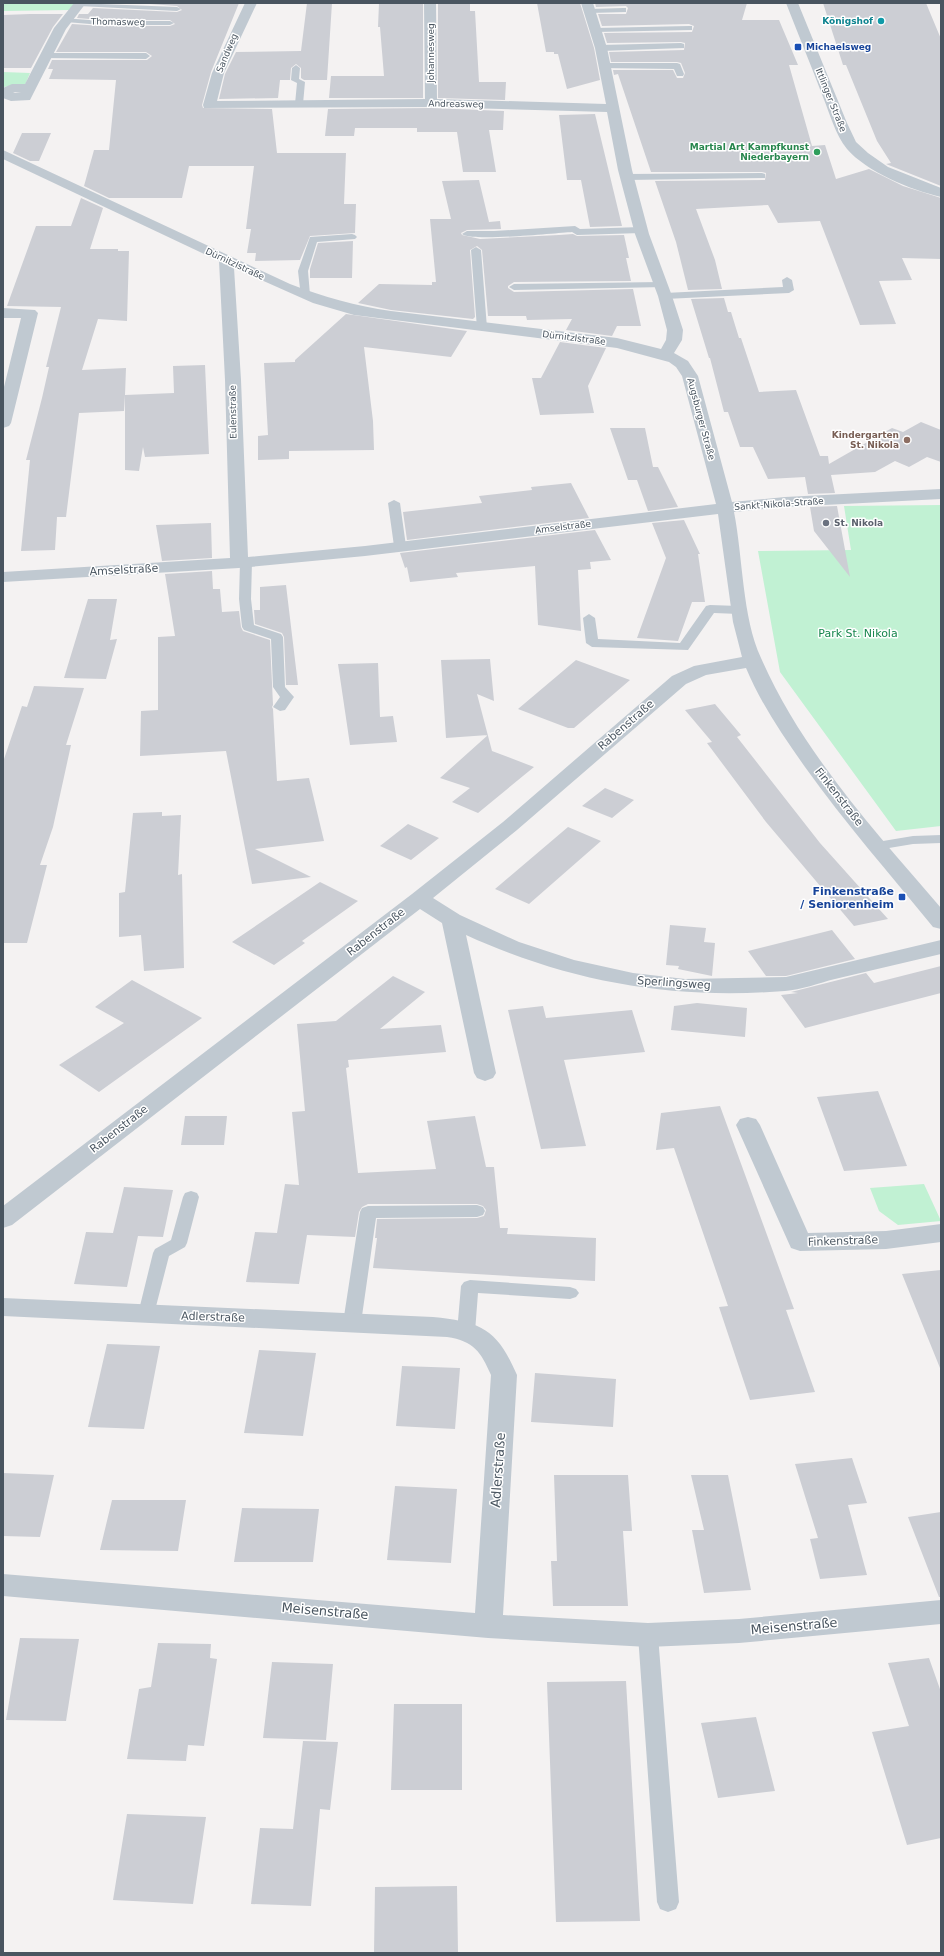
<svg xmlns="http://www.w3.org/2000/svg" width="944" height="1956" font-family="'DejaVu Sans',sans-serif">
  <style>
    .green { fill: #c1f1d3 }
    .building { fill: #ccced4 }
    .lines { fill: none; stroke-linecap: round; stroke-linejoin: round }
    .service { fill: #c0c9d1; fill-rule: evenodd }
    .minor { fill: #c0c9d1; fill-rule: evenodd }
    .tertiary { fill: #c0c9d1; fill-rule: evenodd }
    .culture-dot { fill: #0f9aa8; stroke: #fff; stroke-width: 1.5 }
    .transit-dot { fill: #1a4fb4; stroke: #fff; stroke-width: 1.5 }
    .leisure-dot { fill: #2e9e5b; stroke: #fff; stroke-width: 1.5 }
    .education-dot { fill: #8d6e63; stroke: #fff; stroke-width: 1.5 }
    .worship-dot { fill: #6b7280; stroke: #fff; stroke-width: 1.5 }
    .labels { text-anchor: middle; dominant-baseline: central; stroke-width: 3; stroke-linejoin: round; paint-order: stroke }
    .far-culture-label { font-size: 9px; font-weight: bold; fill: #0d838f; stroke: #fff; text-anchor: end }
    .far-street-label { font-size: 9px; fill: #495560; stroke: #fff }
    .far-transit-label { font-size: 9px; font-weight: bold; fill: #164399; stroke: #fff; text-anchor: start }
    .far-leisure-label { font-size: 9px; font-weight: bold; fill: #27864d; stroke: #fff; text-anchor: end }
    .far-education-label { font-size: 9px; font-weight: bold; fill: #785e54; stroke: #fff; text-anchor: end }
    .far-worship-label { font-size: 9px; font-weight: bold; fill: #5b616d; stroke: #fff; text-anchor: start }
    .street-label { font-size: 11px; fill: #495560; stroke: #fff }
    .park-label { font-size: 11px; fill: #16854c; stroke: #fff }
    .transit-label { font-size: 11px; font-weight: bold; fill: #164399; stroke: #fff; text-anchor: end }
    .near-street-label { font-size: 13px; fill: #495560; stroke: #fff }
  </style>
  <rect width="100%" height="100%" fill="#f4f2f2"/>
  <path class="green" d="M3 3H74L70 10 3 11Z
    M3 72 30 73 25 85 3 87Z
    M941 505V826L896 831 780 672 758 551 851 550 844 506Z
    M924 1184 941 1221 898 1225 879 1211 870 1188Z"/>
  <path class="building" d="M136 3H239L211 72 202 105 203 108 272 109 277 153H346L344 204H356L355 233 310 236 300 260 255 261 256 253H247L251 229H246L254 166H189L182 198H109L84 186 94 150H109L116 80 49 79 53 69H48L52 60H147L152 56 146 52H56L72 24 102 26H170L175 24 170 20H102L77 18 79 14H88L93 8 177 12 182 10 177 6Z
    M307 3H332L327 80H304L301 78V68L296 64 291 68 290 80H280L278 98 219 99 225 74 236 52 301 51Z
    M379 3H423V98H329L331 76H384L380 27H378Z
    M438 3H470V11H475L479 82H506L505 100 438 98Z
    M537 3H580L594 48 600 80 567 89 558 54H554V52H546Z
    M595 3H747L742 20H779L798 65H789L812 146 825 145 836 179 869 169 903 186 941 198V259L902 258 912 280 879 281 896 324 860 325 820 221 778 223 768 205 696 209 715 260 722 289 688 290 676 242 655 181 765 180 766 173 762 172H651L618 74 614 75 613 70H673L677 78H683L685 73 681 63 677 62H611L609 52 684 50 685 43 681 42 607 43 604 33 692 32 694 26 689 24 602 26 598 14H626L628 8 626 6 596 7Z
    M823 3H926L941 39V186L886 164 891 163 877 141 846 65H843Z
    M30 14H63L53 27 31 68H3V15Z
    M431 108 504 111 503 130H489L496 172H463L457 132H417V128H355L354 136H325L328 109Z
    M595 114 622 226 590 227 581 180H567L559 115Z
    M22 133H51L39 161H30L13 153Z
    M479 180 489 222 500 221 501 229 467 230 461 233 462 235 480 239 559 235 573 234 577 236 624 235 629 258H626L631 281 514 282 508 286V288L514 292 633 289 641 326H617L612 336 566 330 572 319 527 320 526 316H488L482 250 477 246 470 250 475 317 473 319 391 310 358 303 379 284 432 285V282H436L430 219H451L442 181Z
    M81 198 103 208 90 249H118V251H129L127 321 98 319 82 370 126 368 125 395 174 393 173 366 205 365 209 454 145 457 143 447 139 471 125 470V395L124 411 79 413 66 517H57L55 550 21 551 30 460H26L42 398 49 367H46L61 307 7 306 36 226H71Z
    M353 241 352 278H310V269L318 243Z
    M724 298 728 312H731L739 338H741L759 392 796 390 820 456H828L829 464 892 428 903 432 921 422 941 430V462L927 457 909 467 895 461 875 472 831 475 835 493 808 494 805 477 768 479 753 447H740L728 412H724L710 358H709L691 299Z
    M346 314 467 331 451 357 364 347 373 421 374 450 289 451V459L258 460V436L268 435 264 363 295 362V360Z
    M560 342 606 348 588 386 594 413 540 415 532 378H541Z
    M610 428H645L653 467H658L678 507 648 511 637 480H628Z
    M571 483 589 518 407 540 403 512 482 503 479 496 532 490 531 487Z
    M837 506 850 577 814 531 810 507Z
    M684 520 700 554H698L705 602H692L678 641 637 638 666 558 652 523Z
    M211 523 212 558 162 561 156 525Z
    M595 530 611 560 590 562 591 569 578 570 581 631 538 625 535 566 456 573 458 577 410 582 407 567 405 568 400 553Z
    M212 571 213 589H220L222 612 239 611 241 627 243 631 270 640 273 705 272 707 273 709 277 781 309 778 324 841 255 849 311 877 252 884 226 751 140 756 141 711 158 710V637L175 636 165 574Z
    M286 585 298 685H286L284 637 282 633 255 624 254 610H260V587Z
    M88 599H117L110 640 117 639 106 679 64 678Z
    M490 659 494 701 477 694 492 751 534 767 478 813 452 802 470 788 440 778 488 735 446 738 441 660Z
    M576 660 630 680 574 728H568L518 709Z
    M378 663 380 717 393 716 397 742 350 745 338 664Z
    M34 686 84 688 66 745H71L53 827 40 865H47L27 943H3V762L22 706 27 707Z
    M715 704 741 735 737 737 820 843 888 919 854 926 766 822 707 743 712 742 685 710Z
    M605 788 634 800 612 818 582 806Z
    M162 812V816L181 815 178 875 182 874 184 968 144 971 141 935 119 937V893L125 892 133 813Z
    M408 824 439 838 411 860 380 846Z
    M568 827 601 841 529 904 495 889Z
    M320 882 358 901 302 941 305 943 274 965 232 942Z
    M670 925 706 928 704 942 715 943 712 976 678 969 679 966 666 965Z
    M832 930 855 959 786 976H766L748 951Z
    M941 966V993L805 1028 781 995 798 993 791 992 866 973 874 983Z
    M393 976 425 992 380 1029 441 1025 446 1052 348 1060 349 1067 346 1068 358 1173 436 1169 427 1121 475 1116 486 1167H494L500 1228H508L507 1234 596 1238 595 1281 373 1268 377 1238H375L377 1219 477 1218 484 1216 486 1210 483 1206 477 1204H368L362 1207 359 1212 355 1237 307 1235 299 1284 246 1282 255 1232 277 1233 285 1184 299 1185 292 1112 305 1111 297 1024 336 1021Z
    M132 980 202 1018 99 1092 59 1065 124 1023 95 1007Z
    M697 1003 747 1008 745 1037 671 1030 674 1006Z
    M543 1006 546 1018 632 1010 645 1052 564 1060 586 1146 541 1149 508 1010Z
    M878 1091 907 1166 844 1171 817 1097Z
    M720 1106 794 1309 786 1310 815 1392 750 1400 719 1307 728 1306 674 1148 656 1150 661 1113Z
    M185 1116H227L224 1145H181Z
    M124 1187 173 1190 163 1237 138 1236 127 1287 74 1284 86 1232 113 1233Z
    M941 1270V1368H940L902 1274Z
    M107 1344 160 1346 144 1429 88 1427Z
    M259 1350 316 1353 303 1436 244 1433Z
    M402 1366 460 1368 455 1429 396 1426Z
    M535 1373 616 1379 613 1427 531 1422Z
    M852 1458 867 1503 848 1505 867 1575 820 1579 810 1539 818 1538 795 1464Z
    M3 1473 54 1475 40 1537 3 1536Z
    M554 1475H628L632 1531H623L628 1606H553L551 1561H557Z
    M691 1475H728L751 1590 704 1593 692 1530H704Z
    M395 1486 457 1489 451 1563 387 1560Z
    M112 1500H186L178 1551 100 1550Z
    M242 1508 319 1509 313 1562H234Z
    M941 1512V1597H939L908 1517Z
    M20 1638 79 1639 66 1721 6 1720Z
    M158 1643 211 1644 210 1658 217 1659 204 1746 188 1745 186 1761 127 1759 139 1689 151 1687Z
    M929 1658 941 1692V1838L907 1845 872 1732 909 1726 888 1663Z
    M272 1662 333 1664 326 1740 263 1738Z
    M626 1681 640 1921 556 1922 547 1682Z
    M394 1704H462V1790H391Z
    M756 1717 775 1791 718 1798 701 1723Z
    M303 1741 338 1742 330 1810 320 1809 311 1906 251 1904 260 1828 293 1829Z
    M127 1814 206 1817 193 1904 113 1900Z
    M457 1886 458 1953H374L375 1887Z"/>
  <g class="lines">
    <path class="service" d="M76 3 177 7 181 9 177 11 79 6H76Z
      M623 8H626V12L590 13 586 11 590 9Z
      M63 18 102 21H170L174 23 170 25H102L66 22 62 20Z
      M689 26H692V30L596 32 592 30 596 28Z
      M681 43 684 44V48L601 51 597 48 601 45Z
      M46 53H146L150 56 146 59 43 58V54Z
      M604 63H677L680 64 684 74 683 76H677L674 69 601 68V64Z
      M296 65 300 68 299 79 305 82 303 104 299 107 295 104 297 83 291 80 292 68Z
      M762 173 765 174V178L627 180 622 177 627 174Z
      M575 226 580 229 641 227 646 230 641 233 577 235 572 232C556 233 470 242 462 234L467 231H494Z
      M352 234 355 235 357 237 355 239 317 242 308 271 310 295 309 297H301L298 271 310 237Z
      M476 247 481 250 487 328 482 331 477 328 471 250Z
      M787 277 792 280 794 290 789 293 665 299 660 296 665 293 783 287 782 280Z
      M661 282 666 285 665 287 514 290 509 287 514 284Z
      M394 500 400 503 406 546 400 550 394 546 388 503Z
      M246 558 252 562 251 599 254 625 281 634 283 637 285 687 294 697 285 710 280 711 273 707 280 697 273 687 271 639 244 630 242 627 239 599 240 562Z
      M710 605 739 606 745 610 739 614 714 613 688 650 592 647 586 643 583 618 589 614 595 618 598 639 680 643 706 606Z
      M941 835V843L913 844 877 850 872 849 870 846 872 843 877 842 913 836Z
      M191 1191 197 1193 199 1197 187 1243 185 1247 169 1256 153 1318 147 1320 141 1318 138 1314 153 1253 155 1249 171 1240 183 1197 185 1193Z
      M477 1205 483 1207 485 1211 483 1215 477 1217 376 1218 361 1323 358 1328 352 1329 346 1328 343 1323 360 1212 362 1208 368 1206Z
      M470 1280 570 1287 576 1289 579 1293 576 1297 570 1299 478 1293 475 1332 472 1337 466 1338 460 1337 457 1332 461 1286 464 1282Z
      M648 1627 655 1629 658 1635 679 1902 676 1909 668 1912 660 1909 657 1902 638 1635 641 1629Z"/>
    <path class="minor" d="M74 3H86L66 29 30 100 11 101 3 98V88L12 84H25L54 28ZM15 92H21L13 93Z
      M245 3H257L224 73 217 101 425 99 424 3H436L437 99 606 104 595 48 581 3H593L607 48 632 170 649 234 672 296 683 330 682 340 674 353 688 361 698 376 732 502 785 497 941 489V499L785 507 734 512C743 557 742 617 761 658 802 752 875 831 941 908V929L933 927C890 874 845 823 805 767 783 736 761 704 746 668L706 675 686 684 517 830 433 898 460 915 519 942 574 960 633 973 685 979 786 977 941 940V954C906 962 870 971 835 979 819 983 801 990 785 991 672 1000 569 982 466 935L496 1073 493 1078 485 1081 477 1078 474 1073 442 923 420 909 12 1225 3 1228V1206L412 894 503 822 672 676 694 666 742 657 733 622 718 514 365 556 239 568 3 582V572L230 558 225 380 219 261 3 159V150L290 284C324 297 356 306 391 311L617 338 661 349 666 340 667 330 658 296 635 234 618 170 607 112 431 107 204 108 203 105 212 73ZM234 268 313 303 354 315 617 348 669 362 676 367 682 376 716 504 365 546 248 557 241 380Z
      M3 308 35 310 38 313 11 423 9 426 3 428V391L21 318H3Z
      M748 1117 756 1119 760 1125 808 1233 886 1231 941 1224V1242L886 1249 800 1251 791 1248 736 1125 740 1119Z
      M3 1298 433 1317C482 1322 497 1329 517 1375L503 1615 648 1623 739 1619 941 1600V1624L739 1643 648 1647 488 1638 3 1596V1574L475 1613 491 1375C481 1352 474 1341 447 1337L3 1316Z"/>
    <path class="tertiary" d="M786 3H798L847 123 856 142 868 153 888 167 941 188V197C911 190 867 172 847 149 835 134 830 114 823 97 811 65 798 34 786 3Z"/>
  </g>
  <circle class="culture-dot" cx="881" cy="21" r="4"/>
  <g class="transit-dot">
    <rect x="794" y="43" width="8" height="8" rx="2"/>
    <rect x="898" y="893" width="8" height="8" rx="2"/>
  </g>
  <circle class="leisure-dot" cx="817" cy="152" r="4"/>
  <circle class="education-dot" cx="907" cy="440" r="4"/>
  <circle class="worship-dot" cx="826" cy="523" r="4"/>
  <g class="labels">
    <g class="far-culture-label">
      <text x="873" y="21">Königshof</text>
    </g>
    <g class="far-street-label">
      <text transform="translate(118 22) rotate(1)">Thomasweg</text>
      <text transform="translate(227 53) rotate(-67)">Sandweg</text>
      <text transform="translate(431 53) rotate(-90)">Johannesweg</text>
      <text transform="translate(831 100) rotate(68)">Ittlinger Straße</text>
      <text transform="translate(456 104) rotate(1)">Andreasweg</text>
      <text transform="translate(235 264) rotate(25)">Dürnitzlstraße</text>
      <text transform="translate(574 338) rotate(7)">Dürnitzlstraße</text>
      <text transform="translate(233 412) rotate(-91)">Eulenstraße</text>
      <text transform="translate(701 419) rotate(75)">Augsburger Straße</text>
      <text transform="translate(779 504) rotate(-4)">Sankt-Nikola-Straße</text>
      <text transform="translate(563 527) rotate(-7)">Amselstraße</text>
    </g>
    <g class="far-transit-label">
      <text x="806" y="47">Michaelsweg</text>
    </g>
    <g class="far-leisure-label">
      <text x="809" y="147">Martial Art Kampfkunst<tspan x="809" dy="10">Niederbayern</tspan></text>
    </g>
    <g class="far-education-label">
      <text x="899" y="435">Kindergarten<tspan x="899" dy="10">St. Nikola</tspan></text>
    </g>
    <g class="far-worship-label">
      <text x="834" y="523">St. Nikola</text>
    </g>
    <g class="street-label">
      <text transform="translate(124 570) rotate(-3)">Amselstraße</text>
      <text transform="translate(626 725) rotate(-41)">Rabenstraße</text>
      <text transform="translate(839 797) rotate(52)">Finkenstraße</text>
      <text transform="translate(376 932) rotate(-38)">Rabenstraße</text>
      <text transform="translate(674 983) rotate(4)">Sperlingsweg</text>
      <text transform="translate(119 1129) rotate(-38)">Rabenstraße</text>
      <text transform="translate(843 1241) rotate(-2)">Finkenstraße</text>
      <text transform="translate(213 1317) rotate(2)">Adlerstraße</text>
    </g>
    <g class="park-label">
      <text x="858" y="633">Park St. Nikola</text>
    </g>
    <g class="transit-label">
      <text x="894" y="891">Finkenstraße<tspan x="894" dy="13">/ Seniorenheim</tspan></text>
    </g>
    <g class="near-street-label">
      <text transform="translate(498 1470) rotate(-86)">Adlerstraße</text>
      <text transform="translate(325 1611) rotate(5)">Meisenstraße</text>
      <text transform="translate(794 1626) rotate(-5)">Meisenstraße</text>
    </g>
  </g>
  <rect width="944" height="1956" fill="none" stroke="#495560" stroke-width="8"/>
</svg>
